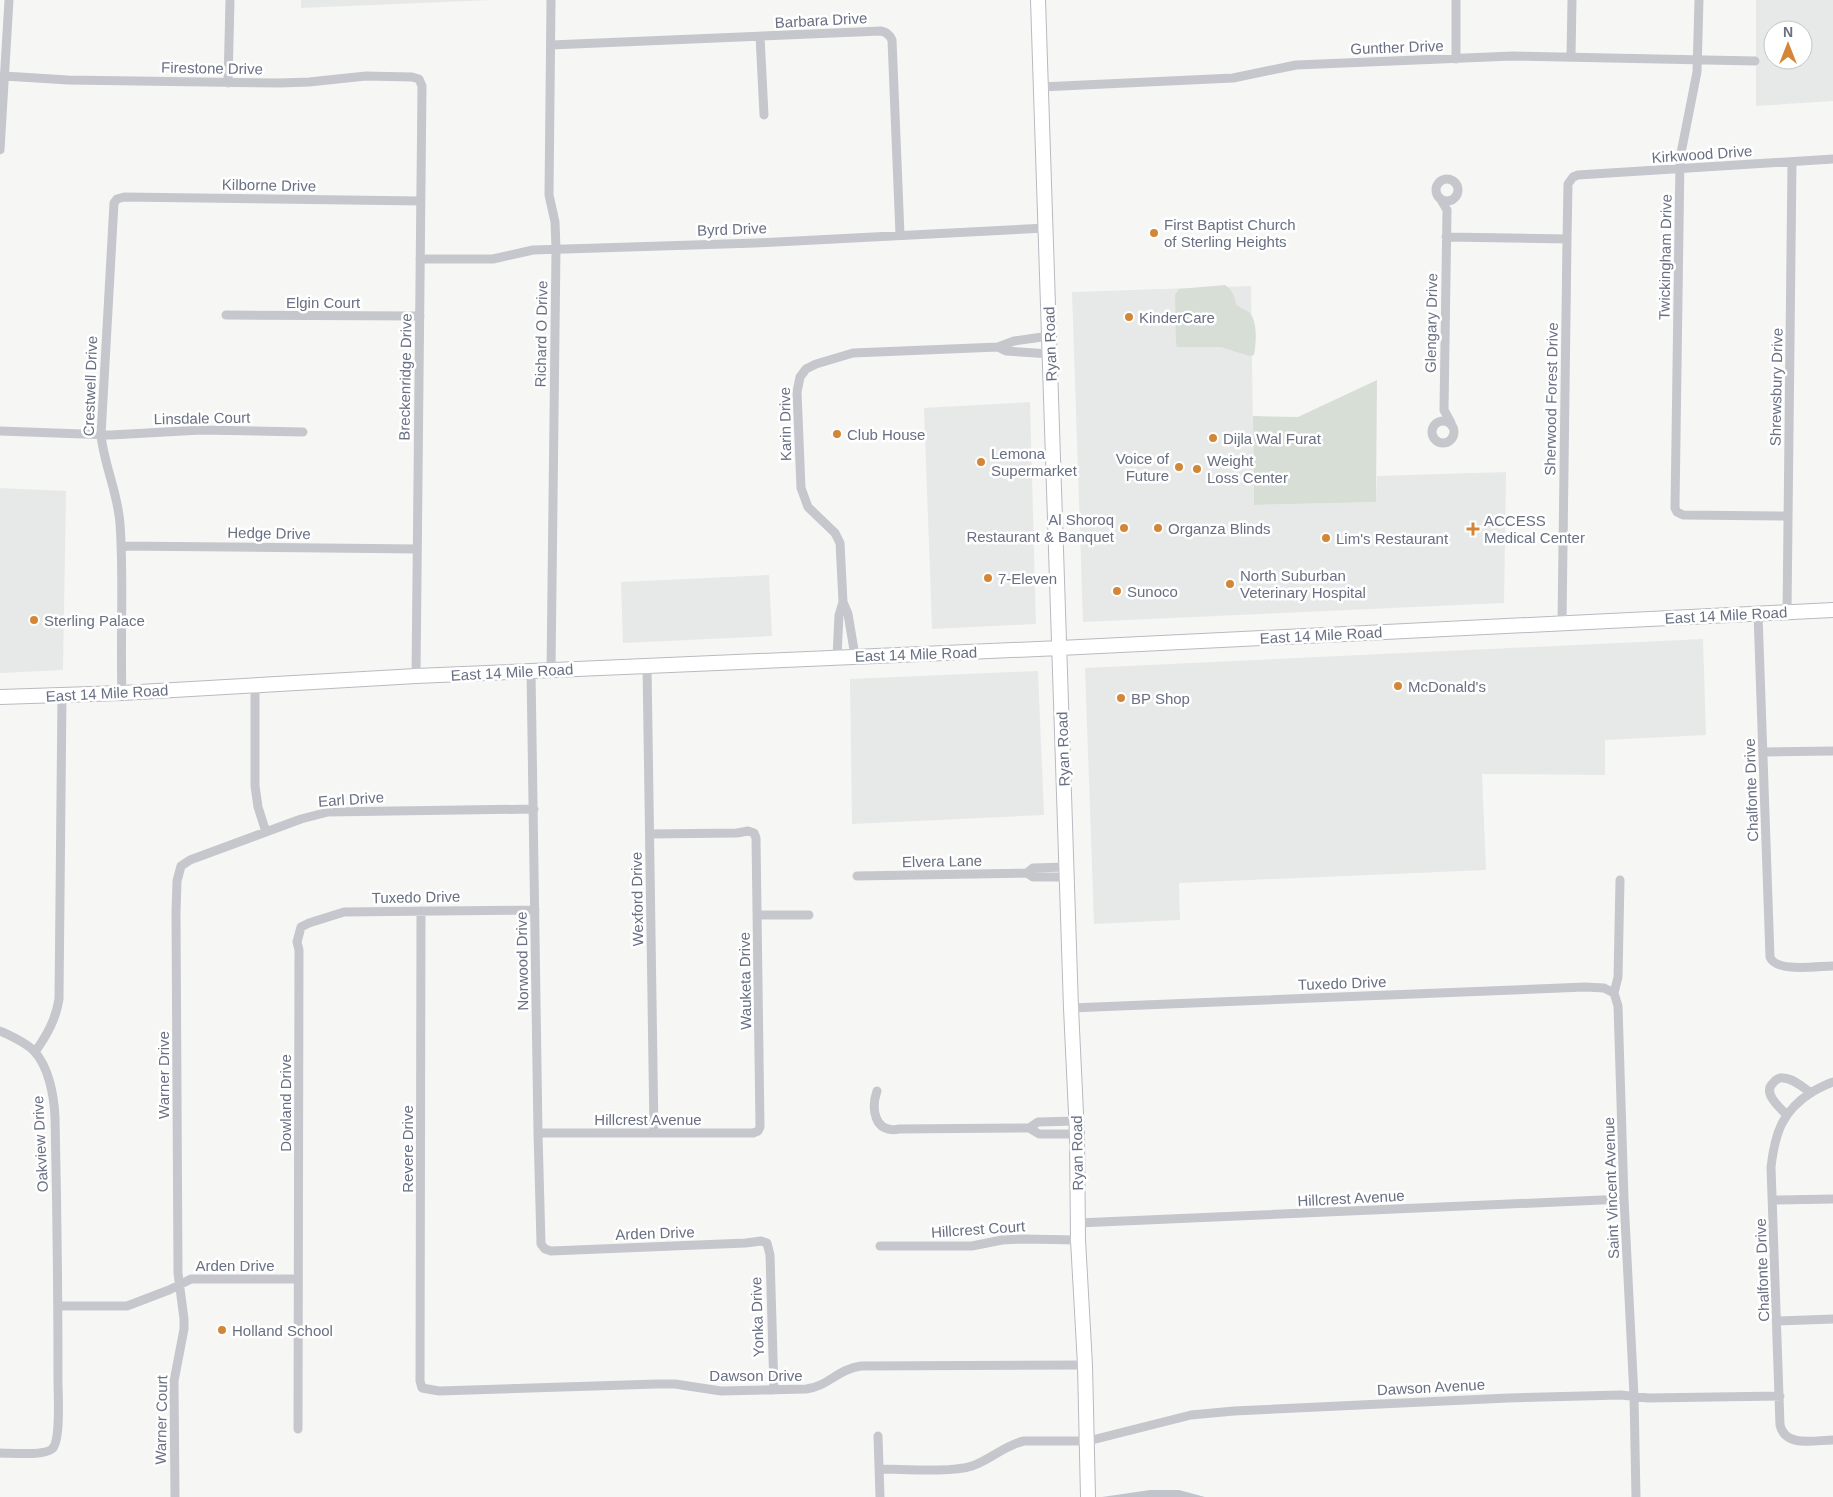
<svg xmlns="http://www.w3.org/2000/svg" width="1833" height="1497" font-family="Helvetica,sans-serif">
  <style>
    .built { fill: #e7e8e8; fill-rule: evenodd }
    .green { fill: #d7ded6 }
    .water { fill: #bfc5cb }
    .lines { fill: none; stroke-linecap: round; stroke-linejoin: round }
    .secondary-casing { stroke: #b8bac0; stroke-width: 16 }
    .minor { stroke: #c6c7cc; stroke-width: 9 }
    .secondary { stroke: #fff; stroke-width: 14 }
    .poi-dot { fill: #d48638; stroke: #fff; stroke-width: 2 }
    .labels { text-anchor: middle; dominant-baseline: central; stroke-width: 5; stroke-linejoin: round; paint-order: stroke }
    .street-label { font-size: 15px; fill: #697083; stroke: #fff }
    .poi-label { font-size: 15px; fill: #697083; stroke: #fff; text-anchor: start }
  </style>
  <rect width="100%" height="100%" fill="#f6f7f5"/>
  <path class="built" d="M301 0H492L301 8Z
    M1756 0H1833V101L1756 106ZM1773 30H1803V60H1773Z
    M1251 286 1254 505 1376 502 1377 476 1506 472 1504 603 1083 622 1072 292Z
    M1030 402 1036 624 932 629 924 408Z
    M0 488 66 491 63 670 0 673Z
    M769 575 772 636 623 643 621 582Z
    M1703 639 1706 735 1605 740V775L1482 774 1486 870 1179 883 1180 920 1094 924 1085 668Z
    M1038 671 1044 815 852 824 850 679Z"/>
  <path class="green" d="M1225 285C1233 290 1234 296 1236 304 1239 308 1247 310 1250 313 1258 323 1256 344 1254 355L1249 356 1221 347H1177L1176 344 1175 295 1179 289Z
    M1377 380 1376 502 1254 505 1253 416 1298 417Z"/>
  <path class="water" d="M1150 1490H1179L1205 1497H1102Z"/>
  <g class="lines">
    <defs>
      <path id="secondary" d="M1038 0 1071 1008 1077 1134 1078 1240 1085 1365 1088 1497
        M0 697 122 693 416 676 1060 648 1833 610"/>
    </defs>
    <use href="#secondary" class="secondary-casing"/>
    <path class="minor" d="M1699 0 1697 72 1680 158 1675 508 1677 512 1683 515 1788 516
      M760 36 764 115
      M551 45 881 31C886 32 890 35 892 40L900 235
      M1571 56 1572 0
      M1456 59V0
      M4 76 68 80 280 83 309 82 366 76 412 77 419 79 422 86 416 676
      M228 83 230 0
      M1041 87 1233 78 1296 65 1513 56 1755 61
      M0 150 9 0
      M1436 190a11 11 0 1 1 22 0a11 11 0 1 1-22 0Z
      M1440 198 1447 210 1444 410 1451 423
      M1446 237 1567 239
      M420 259H493L533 250 566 249 756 243 1046 228
      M226 315 420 316
      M1049 336 1014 341 998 347 1006 351 1050 354
      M1432 432a11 11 0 1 1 22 0a11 11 0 1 1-22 0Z
      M0 431 111 435 201 430 303 432
      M121 546 417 549
      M843 602 840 543 835 533 808 507 801 488 797 392 800 377 806 369 816 364 853 353 998 347
      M1787 612 1792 162
      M1758 614 1770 957C1776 973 1818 966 1833 966
      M1562 623 1567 239 1568 184 1573 177 1578 175 1833 159
      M837 657 839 615 843 602 848 614 855 656
      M647 665 654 1133
      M551 670 556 249 555 222 549 195 551 0
      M531 671 538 1133 541 1244 545 1249 551 1251 746 1243 761 1241 767 1243 770 1255 774 1390
      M255 686V786L258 807 266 832
      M122 693C120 637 124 580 120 524 118 493 104 465 101 435L114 203 117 199 124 197 421 201
      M1764 752 1833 751
      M1027 873 1033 868 1066 867
      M857 876 1027 873 1033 877H1066
      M1620 880 1618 977 1614 993 1618 1006 1624 1199 1634 1396 1636 1497
      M421 911 420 1381 422 1388 439 1391 657 1384H675L721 1391 806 1389C827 1387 838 1369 861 1366L1085 1365
      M758 915H809
      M1071 1008 1585 987 1604 988 1614 993
      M0 1031C11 1036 25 1042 34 1051 49 1067 54 1096 55 1117 57 1206 58 1294 58 1382 58 1395 61 1441 52 1449 44 1456 11 1453 0 1453
      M35 1052C47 1035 56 1019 59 999L62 695
      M1833 1082C1826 1084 1819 1088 1812 1092 1782 1111 1775 1133 1771 1167L1780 1425C1785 1448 1815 1440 1833 1440
      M877 1091C871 1108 874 1134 899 1129L1029 1128 1038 1122 1076 1121
      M1787 1115C1780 1108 1762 1093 1773 1083 1775 1080 1780 1077 1783 1078 1793 1078 1804 1088 1811 1093
      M1029 1128 1039 1134H1077
      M538 1133H753L758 1131 760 1127 756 838 754 833 748 831 737 833 650 834
      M1773 1200 1833 1199
      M1078 1223 1624 1199
      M880 1246H972L1002 1240 1024 1239 1078 1240
      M58 1306H127L169 1290 191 1279H298
      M1777 1321 1833 1319
      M298 1429 299 950 297 942 301 927 309 923 344 912 535 910
      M878 1436 880 1497
      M879 1469C903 1469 950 1473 972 1466 990 1460 1005 1445 1024 1441H1088L1191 1415 1234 1411 1508 1398 1621 1395 1648 1398 1780 1396
      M175 1497 174 1381 184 1329V1319L178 1273 176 912 177 881 181 866 190 860 301 819 328 812 534 809"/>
    <use href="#secondary" class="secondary"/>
  </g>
  <g class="poi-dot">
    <circle cx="1154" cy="233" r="5"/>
    <circle cx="1129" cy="317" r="5"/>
    <circle cx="837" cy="434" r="5"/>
    <circle cx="1213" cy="438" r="5"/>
    <circle cx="981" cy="462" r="5"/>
    <circle cx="1179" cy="467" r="5"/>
    <circle cx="1197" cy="469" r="5"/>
    <circle cx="1124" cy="528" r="5"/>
    <circle cx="1158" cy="528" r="5"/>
    <path d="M1470.5 521.5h5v5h5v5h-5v5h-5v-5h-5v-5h5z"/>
    <circle cx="1326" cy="538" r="5"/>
    <circle cx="988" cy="578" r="5"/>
    <circle cx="1230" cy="584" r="5"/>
    <circle cx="1117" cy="591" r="5"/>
    <circle cx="34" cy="620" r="5"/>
    <circle cx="1398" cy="686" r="5"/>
    <circle cx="1121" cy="698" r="5"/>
    <circle cx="222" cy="1330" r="5"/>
  </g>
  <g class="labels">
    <g class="street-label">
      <text transform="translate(821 20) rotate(-3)">Barbara Drive</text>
      <text transform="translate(1397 47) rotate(-2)">Gunther Drive</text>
      <text transform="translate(212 68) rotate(1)">Firestone Drive</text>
      <text transform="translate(1702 154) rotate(-4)">Kirkwood Drive</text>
      <text transform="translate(269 185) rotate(1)">Kilborne Drive</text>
      <text transform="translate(732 229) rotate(-2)">Byrd Drive</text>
      <text transform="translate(1665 257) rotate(-89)">Twickingham Drive</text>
      <text x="323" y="302">Elgin Court</text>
      <text transform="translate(1431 323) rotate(-89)">Glengary Drive</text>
      <text transform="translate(541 334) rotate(-89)">Richard O Drive</text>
      <text transform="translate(1050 344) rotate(-92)">Ryan Road</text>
      <text transform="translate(405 377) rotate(-89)">Breckenridge Drive</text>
      <text transform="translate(90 386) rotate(-88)">Crestwell Drive</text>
      <text transform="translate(1776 387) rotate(-89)">Shrewsbury Drive</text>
      <text transform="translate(1551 399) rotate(-89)">Sherwood Forest Drive</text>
      <text transform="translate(202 418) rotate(-1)">Linsdale Court</text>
      <text transform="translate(785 424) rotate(-91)">Karin Drive</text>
      <text transform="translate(269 533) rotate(1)">Hedge Drive</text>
      <text transform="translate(1726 615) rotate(-3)">East 14 Mile Road</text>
      <text transform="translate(1321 635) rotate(-3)">East 14 Mile Road</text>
      <text transform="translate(916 654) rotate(-2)">East 14 Mile Road</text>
      <text transform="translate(512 672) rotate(-3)">East 14 Mile Road</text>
      <text transform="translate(107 693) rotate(-3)">East 14 Mile Road</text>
      <text transform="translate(1063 749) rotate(-92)">Ryan Road</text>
      <text transform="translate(1751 790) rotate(-92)">Chalfonte Drive</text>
      <text transform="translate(351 799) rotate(-4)">Earl Drive</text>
      <text transform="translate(942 861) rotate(-1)">Elvera Lane</text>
      <text transform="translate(416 897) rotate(-1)">Tuxedo Drive</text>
      <text transform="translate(637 899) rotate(-91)">Wexford Drive</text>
      <text transform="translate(522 961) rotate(-91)">Norwood Drive</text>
      <text transform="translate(745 981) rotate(-91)">Wauketa Drive</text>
      <text transform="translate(1342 983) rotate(-2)">Tuxedo Drive</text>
      <text transform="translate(163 1075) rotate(-90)">Warner Drive</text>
      <text transform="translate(285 1103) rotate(-90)">Dowland Drive</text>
      <text x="648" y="1119">Hillcrest Avenue</text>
      <text transform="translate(40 1144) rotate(-93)">Oakview Drive</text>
      <text transform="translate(407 1149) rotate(-90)">Revere Drive</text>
      <text transform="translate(1077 1153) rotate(-91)">Ryan Road</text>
      <text transform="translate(1611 1188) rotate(-92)">Saint Vincent Avenue</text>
      <text transform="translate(1351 1198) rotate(-3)">Hillcrest Avenue</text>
      <text transform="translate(978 1229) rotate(-4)">Hillcrest Court</text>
      <text transform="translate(655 1233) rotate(-2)">Arden Drive</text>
      <text x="235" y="1265">Arden Drive</text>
      <text transform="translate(1762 1270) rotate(-92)">Chalfonte Drive</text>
      <text transform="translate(757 1317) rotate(-92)">Yonka Drive</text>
      <text x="756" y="1375">Dawson Drive</text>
      <text transform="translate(1431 1387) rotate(-3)">Dawson Avenue</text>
      <text transform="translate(161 1420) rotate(-89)">Warner Court</text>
    </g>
    <g class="poi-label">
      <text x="1164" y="224">First Baptist Church<tspan x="1164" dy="17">of Sterling Heights</tspan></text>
      <text x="1139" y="317">KinderCare</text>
      <text x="847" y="434">Club House</text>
      <text x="1223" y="438">Dijla Wal Furat</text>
      <text x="991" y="453">Lemona<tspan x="991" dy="17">Supermarket</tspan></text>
      <text x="1169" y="458" text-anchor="end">Voice of<tspan x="1169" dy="17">Future</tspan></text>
      <text x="1207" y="460">Weight<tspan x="1207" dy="17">Loss Center</tspan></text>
      <text x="1114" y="519" text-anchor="end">Al Shoroq<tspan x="1114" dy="17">Restaurant &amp; Banquet</tspan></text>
      <text x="1484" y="520">ACCESS<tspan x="1484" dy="17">Medical Center</tspan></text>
      <text x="1168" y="528">Organza Blinds</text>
      <text x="1336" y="538">Lim's Restaurant</text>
      <text x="1240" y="575">North Suburban<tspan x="1240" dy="17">Veterinary Hospital</tspan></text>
      <text x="998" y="578">7-Eleven</text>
      <text x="1127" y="591">Sunoco</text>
      <text x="44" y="620">Sterling Palace</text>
      <text x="1408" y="686">McDonald's</text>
      <text x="1131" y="698">BP Shop</text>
      <text x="232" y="1330">Holland School</text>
    </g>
  </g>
  <g transform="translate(1788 45)"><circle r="24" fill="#ffffff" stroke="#c3c6cd"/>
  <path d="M0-4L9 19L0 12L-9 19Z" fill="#d48638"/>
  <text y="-8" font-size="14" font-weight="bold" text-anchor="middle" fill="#697083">N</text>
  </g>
</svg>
